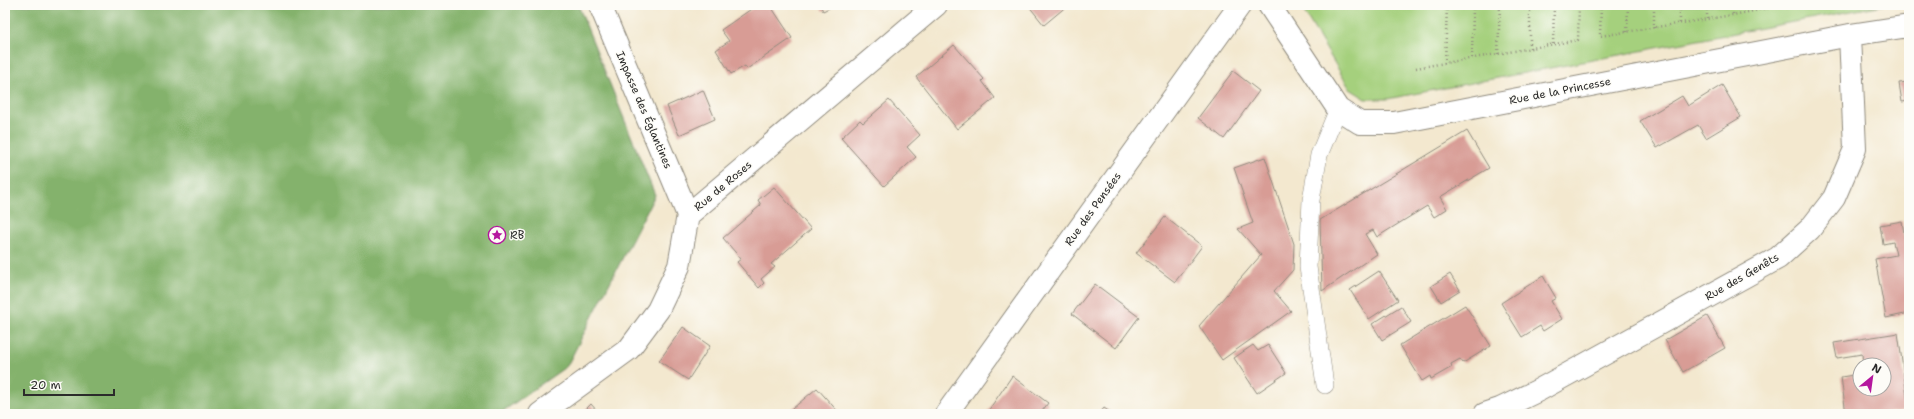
<svg xmlns="http://www.w3.org/2000/svg" width="1914" height="419" font-family="'Shantell Sans',sans-serif">
  <style>
    .green { fill: #a5d07d; stroke: #687e54 }
    .forest { fill: #84b26c; stroke: #586e4c }
    .building { fill: #d89c95 }
    .lines { fill: none; stroke-linecap: round; stroke-linejoin: round }
    .service-casing { stroke: #8f8a7d; stroke-width: 18 }
    .minor-casing { stroke: #8f8a7d; stroke-width: 24 }
    .path { stroke: #8f8a7d; stroke-width: 2.5; stroke-dasharray: 1 3; stroke-linecap: butt }
    .service { stroke: #fff; stroke-width: 17 }
    .minor { stroke: #fff; stroke-width: 22 }
    .labels { text-anchor: middle; dominant-baseline: central; stroke-width: 3; stroke-linejoin: round; paint-order: stroke }
    .street-label { font-size: 11px; fill: #2b2b2b; stroke: #fdfcf7 }
    .poi-label { font-size: 11px; fill: #2b2b2b; stroke: #fdfcf7; text-anchor: start }
  </style>
  <rect width="100%" height="100%" fill="#fdfcf7"/>
  <filter id="ink" filterUnits="userSpaceOnUse"><feTurbulence type="fractalNoise" baseFrequency=".025" numOctaves="2"/><feDisplacementMap in="SourceGraphic" scale="8" xChannelSelector="R" yChannelSelector="G"/><feConvolveMatrix kernelMatrix="1 2 1 2 8 2 1 2 1" color-interpolation-filters="sRGB"/></filter>
  <filter id="wash" filterUnits="userSpaceOnUse"><feTurbulence type="fractalNoise" baseFrequency=".012" numOctaves="4" result="noise"/><feDisplacementMap in="SourceGraphic" scale="16" xChannelSelector="R" yChannelSelector="G"/><feGaussianBlur stdDeviation="0.9" result="paint"/><feColorMatrix in="noise" values="0 0 0 0 0 0 0 0 0 0 0 0 0 0 0 0 0 1.4 0 .05"/><feComposite in="paint" operator="in"/></filter>
  <g filter="url(#wash)">
    <rect width="100%" height="100%" fill="#f3e8cf"/>
    <path class="green" d="M1300 5H1883L1387 99H1366L1350 89Z"/>
    <path class="forest" d="M5 5H578L655 195 567 366 499 414H5Z"/>
    <g id="blocks">
      <path class="building" d="M757 5H770L792 38 747 69 745 66 731 74 716 50 729 41 721 30Z
        M820 5H835L823 11Z
        M1028 5H1068L1044 25Z
        M954 45 984 79 982 81 995 98 957 129 916 77Z
        M1233 71 1259 91 1224 139 1198 118Z
        M1909 82V101L1902 102 1899 83Z
        M1722 85 1741 117 1706 138 1698 125 1657 148 1640 121 1682 96 1688 106Z
        M703 90 715 119 679 135 667 106Z
        M889 100 920 135 907 147 916 157 884 186 841 138 860 120 863 123Z
        M1467 131 1489 168 1440 197 1447 209 1434 217 1427 206 1377 237 1373 230 1365 234 1377 254 1322 291 1320 220Z
        M1265 157 1294 244 1293 270 1274 291 1291 311 1222 360 1199 326 1261 255 1238 229 1253 223 1234 168Z
        M774 187 811 229 771 264 775 267 761 279 764 283 759 288 737 262 741 259 723 238 761 205 758 200Z
        M1165 217 1202 246 1175 282 1136 253Z
        M1902 221 1905 240 1909 239V313L1886 318 1875 259 1896 255 1893 242 1883 244 1880 225Z
        M1379 271 1398 300 1369 319 1350 290Z
        M1450 274 1460 290 1441 302 1431 286Z
        M1543 276 1556 298 1551 301 1562 319 1543 331 1540 326 1522 337 1501 303Z
        M1095 284 1139 317 1116 348 1072 314Z
        M1465 305 1491 346 1463 363 1460 359 1451 364 1452 367 1431 379 1430 376 1422 381 1400 345Z
        M1401 306 1411 322 1382 340 1372 324Z
        M1707 316 1725 348 1683 372 1665 340Z
        M683 327 710 346 688 380 659 361Z
        M1898 333 1909 410 1882 414H1846L1841 377 1860 374V389H1884V365H1863L1862 354 1837 358 1834 343Z
        M1253 345 1258 351 1268 345 1286 373 1257 393 1234 358Z
        M1012 376 1048 403 1040 414H986Z
        M817 388 840 414H786Z
        M591 404 598 412 596 414H585L583 412Z
        M1104 408 1113 414H1099Z"/>
    </g>
  </g>
  <g filter="url(#ink)">
    <use href="#blocks" fill-opacity="0" stroke="#8f8a7d" stroke-width="1"/>
    <g class="lines">
      <defs>
        <path id="service" d="M1325 385 1308 267 1311 200 1319 155 1338 109"/>
        <path id="minor" d="M600 5 688 215
          M1269 5 1338 109 1360 123H1394L1850 35 1909 26
          M540 414 629 349 658 310 679 266 688 215 936 5
          M946 414 1240 5
          M1485 414 1500 409 1539 390 1778 258 1810 229 1834 198 1855 149 1850 35"/>
      </defs>
      <use href="#service" class="service-casing"/>
      <use href="#minor" class="minor-casing"/>
      <path class="path" d="M1601 5 1600 36 1733 15 1783 5
        M1733 5V15
        M1707 19V5
        M1680 23V5
        M1654 28V5
        M1627 32 1628 5
        M1553 44 1554 5
        M1530 48V5
        M1498 54 1500 5
        M1472 58 1473 5
        M1445 63 1447 5
        M1416 68 1578 40 1579 5"/>
      <use href="#service" class="service"/>
      <use href="#minor" class="minor"/>
    </g>
  </g>
  <defs>
    <symbol id="sight-ring" viewBox="-11 -11 22 22"><circle r="9.5" fill="#fdfcf7" stroke="#b5179e" stroke-width="1.5"/><path d="M0-6L1.8-2.2L6-1.7L2.9 1.2L3.7 5.4L0 3.3L-3.7 5.4L-2.9 1.2L-6-1.7L-1.8-2.2Z" fill="#b5179e"/></symbol>
  </defs>
  <g fill-rule="evenodd">
    <use href="#sight-ring" x="487" y="225" width="20" height="20"/>
  </g>
  <g class="labels">
    <g class="street-label">
      <text transform="translate(1560 91) rotate(-11)">Rue de la Princesse</text>
      <text transform="translate(644 110) rotate(67)">Impasse des Églantines</text>
      <text transform="translate(723 186) rotate(-40)">Rue de Roses</text>
      <text transform="translate(1093 209) rotate(-54)">Rue des Pensées</text>
      <text transform="translate(1742 277) rotate(-30)">Rue des Genêts</text>
    </g>
    <g class="poi-label">
      <text x="510" y="235">RB</text>
    </g>
  </g>
  <rect width="1914" height="419" fill="none" stroke="#fdfcf7" stroke-width="20"/>
  <g transform="translate(1872 377) rotate(29)"><circle r="19" fill="#fdfcf7" stroke="#a9a8a5"/>
  <path d="M0-3L7 15L0 10L-7 15Z" fill="#b5179e"/>
  <text y="-6" font-size="11" font-weight="bold" text-anchor="middle" fill="#2b2b2b">N</text>
  </g>
  <path d="M24 389v6h90v-6" fill="none" stroke="#2b2b2b" stroke-width="2"/>
  <text x="30" y="389" font-size="12" fill="#2b2b2b" stroke="#fdfcf7" stroke-width="3" paint-order="stroke">20 m</text>
</svg>
